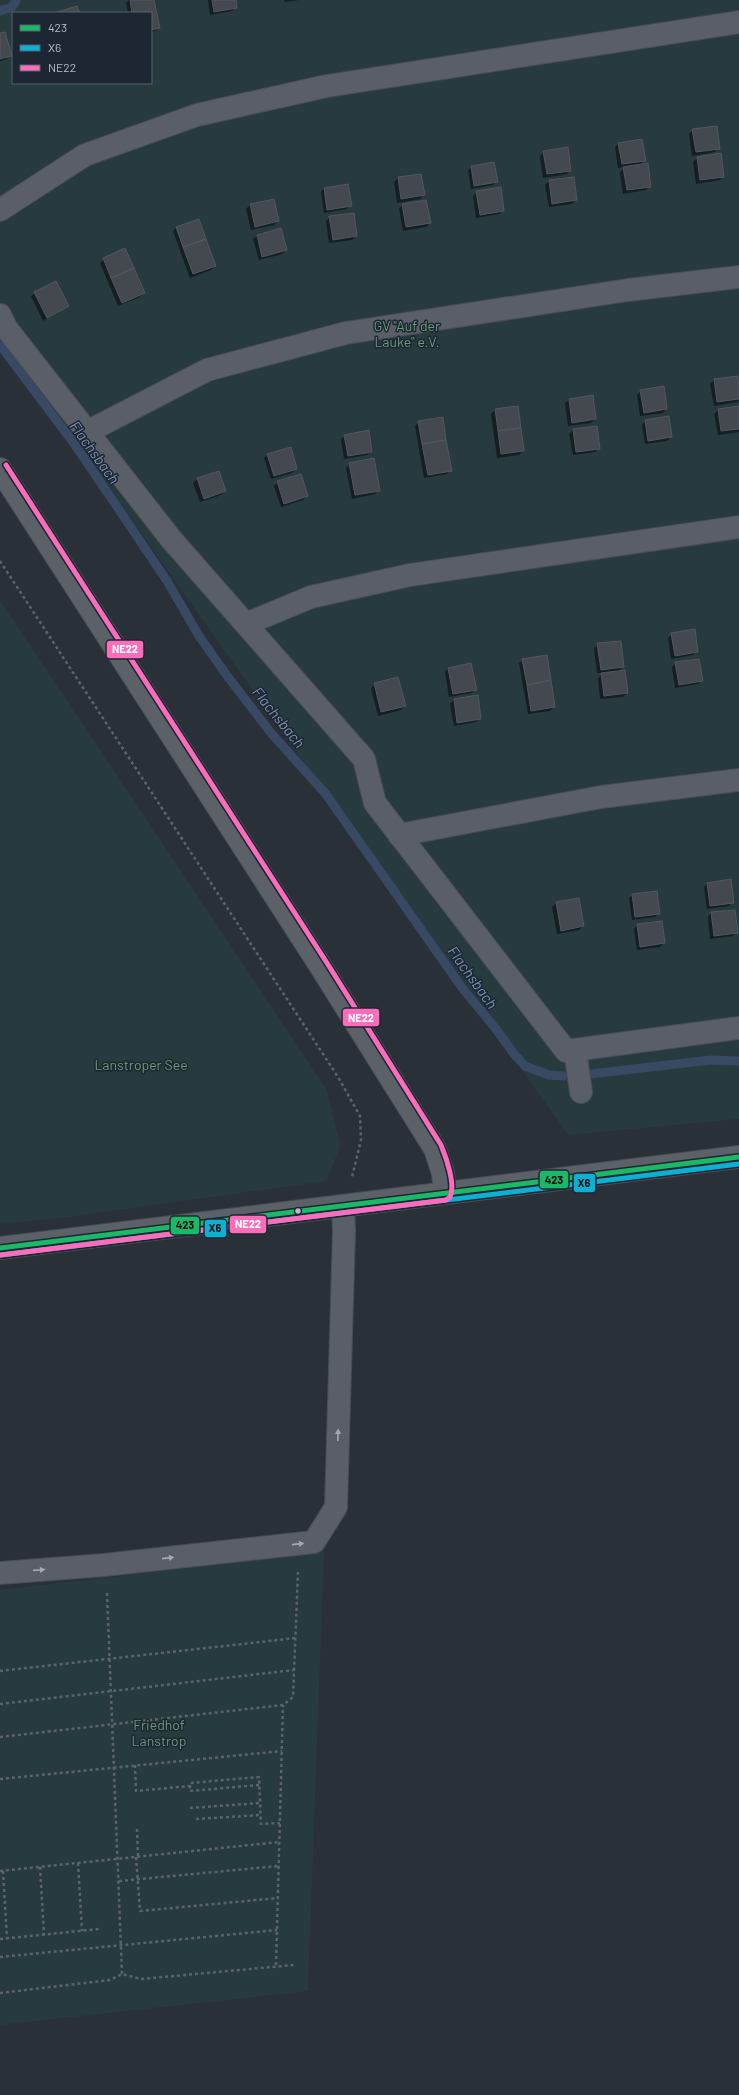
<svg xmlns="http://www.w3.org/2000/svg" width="739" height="2095" font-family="Barlow,sans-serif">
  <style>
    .green { fill: #273a3e; fill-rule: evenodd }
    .shadow { fill: #0007 }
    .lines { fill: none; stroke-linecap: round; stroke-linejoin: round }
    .stream { stroke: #384963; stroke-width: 9 }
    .building { fill: #444950; stroke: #52575f }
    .minor-casing { stroke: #484c53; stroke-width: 24 }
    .major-casing { stroke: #484c55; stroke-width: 24 }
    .path { stroke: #5d636a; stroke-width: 2.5; stroke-dasharray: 3 3; stroke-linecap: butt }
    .minor { stroke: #5a5e66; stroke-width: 22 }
    .major { stroke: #5c6168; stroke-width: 22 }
    .bus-1-casing { stroke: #1d2633; stroke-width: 8 }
    .bus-2-casing { stroke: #1d2633; stroke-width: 8 }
    .bus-3-casing { stroke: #1d2633; stroke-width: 8 }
    .bus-1 { stroke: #1ab867; stroke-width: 5 }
    .bus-2 { stroke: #0dafd3; stroke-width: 5 }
    .bus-3 { stroke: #fb6dba; stroke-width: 5 }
    .oneway { fill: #a2a9b5 }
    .bus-dot { fill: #b4bcc9; stroke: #1d2633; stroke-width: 1.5 }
    .labels { text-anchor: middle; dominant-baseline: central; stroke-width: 3; stroke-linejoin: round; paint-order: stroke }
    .park-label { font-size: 14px; fill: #6b9a76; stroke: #1d2633 }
    .water-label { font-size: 15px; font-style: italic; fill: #7c92b1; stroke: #1d2633 }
    .line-badge { stroke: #1d2633; stroke-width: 1.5 }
    .badge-label { font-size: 11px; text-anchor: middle; font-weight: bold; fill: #fff }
    .pale-badge-label { font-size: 11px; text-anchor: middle; font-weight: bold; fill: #111 }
  </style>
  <rect width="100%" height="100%" fill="#2a3038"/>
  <path class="green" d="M0 0H739V1119L568 1135 0 334ZM13 13H151V83H13Z
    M0 600 327 1090 340 1146 327 1181 68 1217 0 1224Z
    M324 1552 308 1991 0 2025V1590Z"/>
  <path class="shadow" d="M129 0H153L159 27 155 31 151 32V13H128L126 3Z
    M208 0H234L236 7 232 11 210 15Z
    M284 0H299L285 2Z
    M0 34 10 56 7 59 0 61Z
    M693 130 719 148 715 152 692 156 689 134Z
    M618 143 645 160 639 166 650 186 646 190 623 194 620 172 625 167 618 168 615 147Z
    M544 152 570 170 567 174 543 178 540 156Z
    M720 154 723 176 720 180 696 184 693 162 697 158Z
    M472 167 497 182 493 185 471 189 468 170Z
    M420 175 423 195 420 199 397 203 394 182 398 178Z
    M573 178 576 200 572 204 549 207 545 185 549 181Z
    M324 188 350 205 347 209 324 213 321 192Z
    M477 192 503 211 499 214 476 218 473 196Z
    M250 205 278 221 274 225 251 230 246 209Z
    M402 205 430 223 426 227 403 231 399 209Z
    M330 217 356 236 352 240 329 243 326 221Z
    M177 227 215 266 211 270 190 278 173 231Z
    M280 230 286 250 282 254 259 260 253 239 257 236Z
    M104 259 144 293 140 297 118 306 100 263Z
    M35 293 68 306 43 321 31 296Z
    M737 377 739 400 737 402 714 406 710 384 714 380Z
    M641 391 666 409 663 413 640 416 637 395Z
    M592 396 595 419 591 423 568 426 565 403 569 400Z
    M517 407 523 451 519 455 497 458 491 414 495 410Z
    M739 407V432L718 435 714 414 718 410Z
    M646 421 671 437 667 441 645 444 642 425Z
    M419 422 451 470 447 474 424 478 415 426Z
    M596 427 599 449 595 452 573 455 569 434 573 430Z
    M345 436 371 452 367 455 344 459 341 439Z
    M268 454 296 469 292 473 271 479 264 458Z
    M350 464 379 491 375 494 352 499 346 468Z
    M218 472 225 491 221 495 200 502 193 483 197 479Z
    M278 482 306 496 303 500 281 507 274 486Z
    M672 634 697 652 693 655 671 659 668 638Z
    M598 644 623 667 618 672 627 693 623 697 600 699 598 678 603 673H597L594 648Z
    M523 660 554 707 550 711 528 714 519 663Z
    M676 663 702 681 698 684 675 688 672 667Z
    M448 668 475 689 472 693 449 697 445 672Z
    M375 684 405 706 401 710 378 716 371 688Z
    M454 700 480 719 476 722 454 726 450 704Z
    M707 884 733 902 729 906 707 909 704 887Z
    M633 895 659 914 655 917 632 920 629 898Z
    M578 899 583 926 579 930 557 934 552 907 556 903Z
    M711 913 737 932 733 936 710 939 708 917Z
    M638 925 664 943 660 947 637 950 634 929Z"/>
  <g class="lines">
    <path class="stream" d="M0 11 12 7 16 1
      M0 345 75 445 124 517 167 581 199 636 228 677 271 733 325 793 463 989 496 1029 514 1054 525 1066 549 1075 563 1076
      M590 1074 711 1060 739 1061"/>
  </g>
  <path class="building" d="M130 0H154L160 28 151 30V13H132Z
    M212 0H236L237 8 214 12Z
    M77 6 80 13H54Z
    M5 32 12 56 0 59V33Z
    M717 126 720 149 696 152 692 129Z
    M642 139 646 161 622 164 618 143Z
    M568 147 571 171 547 174 543 151Z
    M721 153 724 177 700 180 697 157Z
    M494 162 498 182 474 186 471 166Z
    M648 163 651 187 627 190 623 167Z
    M421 174 425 195 401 199 398 177Z
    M574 177 577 200 552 204 549 180Z
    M348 184 352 206 327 210 324 188Z
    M501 187 504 211 480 215 476 191Z
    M274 199 279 221 255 227 250 204Z
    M426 200 431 223 406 227 402 204Z
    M354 213 357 236 333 240 329 216Z
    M199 219 206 239 183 247 176 227Z
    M281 228 287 250 262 257 257 235Z
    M206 239 216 266 193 274 183 247Z
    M125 248 134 268 111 278 103 258Z
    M134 268 145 293 122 303 111 278Z
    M56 281 69 306 47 318 34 292Z
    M738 376 739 399 717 402 714 379Z
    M664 386 667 409 644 413 640 390Z
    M593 395 596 419 572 423 569 399Z
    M518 406 521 428 498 431 495 409Z
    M739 406V429L721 431 718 409Z
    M669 416 672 437 648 441 645 420Z
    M443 417 446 440 422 444 418 421Z
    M597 426 600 449 576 452 573 429Z
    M521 428 524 451 501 454 498 431Z
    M369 430 372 452 348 456 344 435Z
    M446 440 452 471 428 475 422 444Z
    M291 447 297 469 274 476 267 454Z
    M374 458 380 491 355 495 349 463Z
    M219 471 226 491 204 499 197 478Z
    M301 474 308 496 284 504 277 481Z
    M695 629 698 652 675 656 671 633Z
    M621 641 624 667 601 670 597 643Z
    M547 655 551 680 527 685 522 659Z
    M699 659 703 681 679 685 675 662Z
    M471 663 477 690 453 694 448 668Z
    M625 670 628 693 604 696 601 673Z
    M398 677 406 706 381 712 374 683Z
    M551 680 555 707 531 711 527 685Z
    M478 695 481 719 457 723 454 699Z
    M731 879 734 903 710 906 707 883Z
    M657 891 660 914 635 917 632 894Z
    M579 898 584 926 561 931 556 902Z
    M735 910 738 933 714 936 711 912Z
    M662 921 665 943 640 947 637 924Z"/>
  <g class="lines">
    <defs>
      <path id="minor" d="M0 210 85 155 197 115 327 86 739 22
        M0 315 7 329 171 539 364 759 375 803 566 1051 739 1028
        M87 432 207 370 346 333 628 290 739 277
        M246 624 311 597 410 575 739 527
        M399 835 601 797 739 780
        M575 1050 581 1092
        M0 1573 104 1565 314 1542 336 1507 344 1231 343 1207"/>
      <path id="major" d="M0 469 321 967 435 1149 443 1173 445 1193
        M0 1248 739 1157"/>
    </defs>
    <use href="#minor" class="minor-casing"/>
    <use href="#major" class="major-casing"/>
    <path class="path" d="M0 561 338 1077 360 1116 361 1140 352 1177
      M107 1593 122 1974
      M0 1671 296 1638
      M0 1704 294 1670
      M0 1737 283 1705 293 1697 298 1572
      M135 1765 136 1791 190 1786
      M0 1779 282 1751
      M259 1785 190 1791V1783L259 1777 261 1824 280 1823
      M190 1808 260 1803
      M196 1819 260 1815
      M137 1829 138 1856
      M136 1857 140 1911 278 1898
      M78 1863 82 1931
      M40 1867 44 1935
      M0 1871 279 1842
      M3 1871 7 1938
      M119 1881 278 1866
      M0 1939 99 1929
      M0 1957 277 1930
      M276 1965 283 1705
      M0 1993 110 1980 122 1974 141 1979 294 1965"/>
    <use href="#minor" class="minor"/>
    <use href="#major" class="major"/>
    <defs>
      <path id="bus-1" d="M0 1248 739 1157"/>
      <path id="bus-2" d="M1 1255 739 1164"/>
      <path id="bus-3" d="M1 1255 446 1200 450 1197C456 1185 446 1157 441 1145L327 963 6 465"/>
    </defs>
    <use href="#bus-1" class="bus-1-casing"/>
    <use href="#bus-2" class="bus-2-casing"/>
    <use href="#bus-3" class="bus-3-casing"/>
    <use href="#bus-1" class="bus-1"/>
    <use href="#bus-2" class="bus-2"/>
    <use href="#bus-3" class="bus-3"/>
  </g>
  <defs><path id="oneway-solid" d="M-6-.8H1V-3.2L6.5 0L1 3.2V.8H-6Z"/></defs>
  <g class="oneway">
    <use href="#oneway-solid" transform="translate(338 1435) rotate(-88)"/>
    <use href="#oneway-solid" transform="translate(298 1544) rotate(-6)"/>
    <use href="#oneway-solid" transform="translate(168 1558) rotate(-6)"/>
    <use href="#oneway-solid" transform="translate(39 1570) rotate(-4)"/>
  </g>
  <circle class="bus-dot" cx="298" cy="1211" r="3.5"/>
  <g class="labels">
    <g class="park-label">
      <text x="407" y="325">GV "Auf der<tspan x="407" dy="16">Lauke" e.V.</tspan></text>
      <text x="141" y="1064">Lanstroper See</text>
      <text x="159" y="1724">Friedhof<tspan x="159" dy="16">Lanstrop</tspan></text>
    </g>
    <g class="water-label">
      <text transform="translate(95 452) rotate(54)">Flachsbach</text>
      <text transform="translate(279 717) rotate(51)">Flachsbach</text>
      <text transform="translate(473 977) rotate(54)">Flachsbach</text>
    </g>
  </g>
  <g class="line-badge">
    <rect x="106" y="640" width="38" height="19" rx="4" fill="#fb6dba"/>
    <rect x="342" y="1008" width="38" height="19" rx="4" fill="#fb6dba"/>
    <rect x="539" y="1170" width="30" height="19" rx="4" fill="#1ab867"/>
    <rect x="573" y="1173" width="23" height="20" rx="4" fill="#0dafd3"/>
    <rect x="229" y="1215" width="38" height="19" rx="4" fill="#fb6dba"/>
    <rect x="170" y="1216" width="30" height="19" rx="4" fill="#1ab867"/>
    <rect x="204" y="1219" width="23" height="19" rx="4" fill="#0dafd3"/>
  </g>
  <g class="badge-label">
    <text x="125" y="653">NE22</text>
    <text x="361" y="1022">NE22</text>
    <text x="248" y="1228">NE22</text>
  </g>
  <g class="pale-badge-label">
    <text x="554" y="1184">423</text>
    <text x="584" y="1187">X6</text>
    <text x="185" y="1229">423</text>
    <text x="215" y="1232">X6</text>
  </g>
  <rect x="12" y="12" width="140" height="72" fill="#1d2633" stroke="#59626f"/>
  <rect x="20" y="25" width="20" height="6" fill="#1ab867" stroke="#59626f"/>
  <text x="48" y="32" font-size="12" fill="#b4bcc9">423</text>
  <rect x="20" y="45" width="20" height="6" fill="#0dafd3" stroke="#59626f"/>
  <text x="48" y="52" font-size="12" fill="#b4bcc9">X6</text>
  <rect x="20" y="65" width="20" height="6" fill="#fb6dba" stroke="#59626f"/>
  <text x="48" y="72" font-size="12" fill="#b4bcc9">NE22</text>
</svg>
